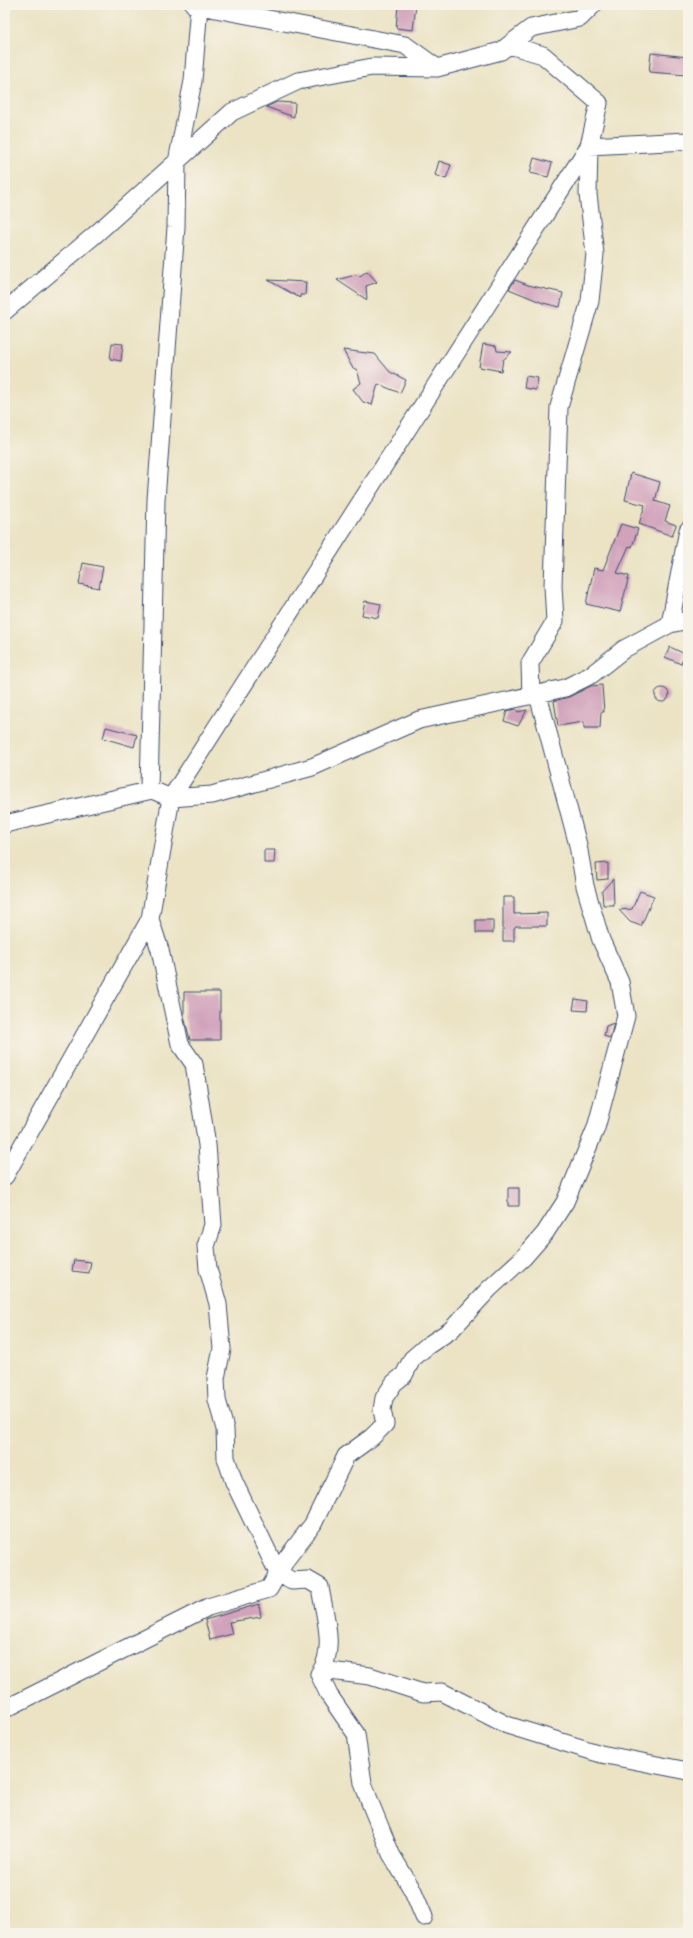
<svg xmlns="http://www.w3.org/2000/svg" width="693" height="1938" font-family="'Balsamiq Sans',sans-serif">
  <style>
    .building { fill: #d1a3bb }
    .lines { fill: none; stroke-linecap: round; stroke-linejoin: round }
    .minor-casing { stroke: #3a4a6d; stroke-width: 19 }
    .minor { stroke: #fff; stroke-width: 17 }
  </style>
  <rect width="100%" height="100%" fill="#f7f3e8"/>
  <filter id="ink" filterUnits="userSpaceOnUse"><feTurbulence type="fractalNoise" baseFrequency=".025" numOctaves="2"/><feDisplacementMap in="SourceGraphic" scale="8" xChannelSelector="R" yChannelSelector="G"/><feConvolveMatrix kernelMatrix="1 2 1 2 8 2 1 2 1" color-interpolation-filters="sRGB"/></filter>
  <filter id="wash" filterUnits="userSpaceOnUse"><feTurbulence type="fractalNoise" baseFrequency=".012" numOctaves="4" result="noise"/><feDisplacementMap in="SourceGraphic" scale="16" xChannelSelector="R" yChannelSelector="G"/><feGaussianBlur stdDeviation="0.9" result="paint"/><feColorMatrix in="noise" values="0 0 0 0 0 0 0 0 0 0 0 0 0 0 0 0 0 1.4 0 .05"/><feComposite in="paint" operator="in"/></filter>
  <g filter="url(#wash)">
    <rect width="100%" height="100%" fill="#ebe3c4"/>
    <g id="blocks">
      <path class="building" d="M398 5H416L413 30 396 28Z
        M651 53 688 57 687 75 649 72Z
        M277 102 295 103 294 117 266 107Z
        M534 158 552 163 548 177 530 173Z
        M439 161 451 165 446 179 435 175Z
        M367 271 377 282 366 286 367 300 337 280 355 275 360 276Z
        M268 280 306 282 305 295H300V298Z
        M515 280 528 285 563 293 560 307 543 303 509 289Z
        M112 343 123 344 121 361 110 359Z
        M483 344 496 346 497 351 512 352 503 360 501 371 479 367Z
        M343 350 375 354 390 372 406 380 400 393 378 384 372 405 363 402 353 389 361 383 357 370 352 367Z
        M526 376 538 378 536 390 524 388Z
        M631 473 660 482 655 501 670 506 665 521 676 525 672 536 639 524 645 505 625 500Z
        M621 524 638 529 632 547 629 546 617 573 629 576 620 612 586 604 594 568 603 570Z
        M83 563 103 567 99 588 79 584Z
        M365 601 381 604 378 618 362 615Z
        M670 647 685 654 681 664 665 657Z
        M602 685 604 712H601L600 728H584V722L558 726 554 701 569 697 591 686Z
        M655 695a7 7 0 1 1 14 0a7 7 0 1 1-14 0Z
        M516 709 518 712 527 710 518 726 504 721 507 711Z
        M106 727 137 735 134 747 103 738Z
        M264 850H275L274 863H264Z
        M608 863V879L597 880 596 864Z
        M613 879 614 905H603L602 891Z
        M640 891 654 896 641 926 630 922 619 910 632 909Z
        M503 897H514V914L547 913V926H516L514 928V941H503Z
        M476 920H493V933H476Z
        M184 992H220V1040H190L184 1016Z
        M575 999 588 1001 587 1011 573 1010Z
        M614 1023 610 1038 604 1036 606 1026Z
        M508 1188H519V1206H508Z
        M74 1260 91 1262 89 1273 72 1271Z
        M259 1604 261 1617 229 1622 232 1634 210 1640 205 1620Z"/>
    </g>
  </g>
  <g filter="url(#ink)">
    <use href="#blocks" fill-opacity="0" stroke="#3a4a6d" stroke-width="1"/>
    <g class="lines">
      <defs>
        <path id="minor" d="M194 5 405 45 437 68
          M509 45 543 55 599 103 589 146 588 194 595 254 590 301 559 407 553 586 555 621 530 663 531 696
          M5 311 97 233 232 112 298 81 372 67 437 68 501 51 531 28 580 18 593 5
          M670 624 688 530
          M149 790 156 500 176 227 177 162 193 81 199 5
          M5 824 152 790 171 798 212 795 312 767 419 720 565 688 591 675 624 649 670 624 688 620
          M150 919 160 950 180 1044 194 1064 207 1145 213 1225 206 1246 208 1269 218 1304 222 1349 216 1378 217 1400 225 1429 226 1458 234 1482 278 1573 292 1581 308 1580 320 1587C324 1614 337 1651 319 1674L329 1695 356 1734 363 1783 371 1805 391 1854 413 1891 424 1917
          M5 1176 150 919 171 798 589 146 688 141
          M322 1670 370 1676 423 1693 442 1692 507 1725 549 1738 601 1754 688 1771
          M5 1709 208 1607 269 1589 287 1558 313 1524 346 1456 372 1437 385 1424 382 1410 384 1398 394 1383 404 1375 412 1359 427 1346 451 1330 489 1289 524 1257 545 1233 565 1202 596 1128 626 1016 620 982 601 940 585 886 578 845 538 695"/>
      </defs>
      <use href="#minor" class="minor-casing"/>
      <use href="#minor" class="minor"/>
    </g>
  </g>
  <rect width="693" height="1938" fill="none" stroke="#f7f3e8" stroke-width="20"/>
</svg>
